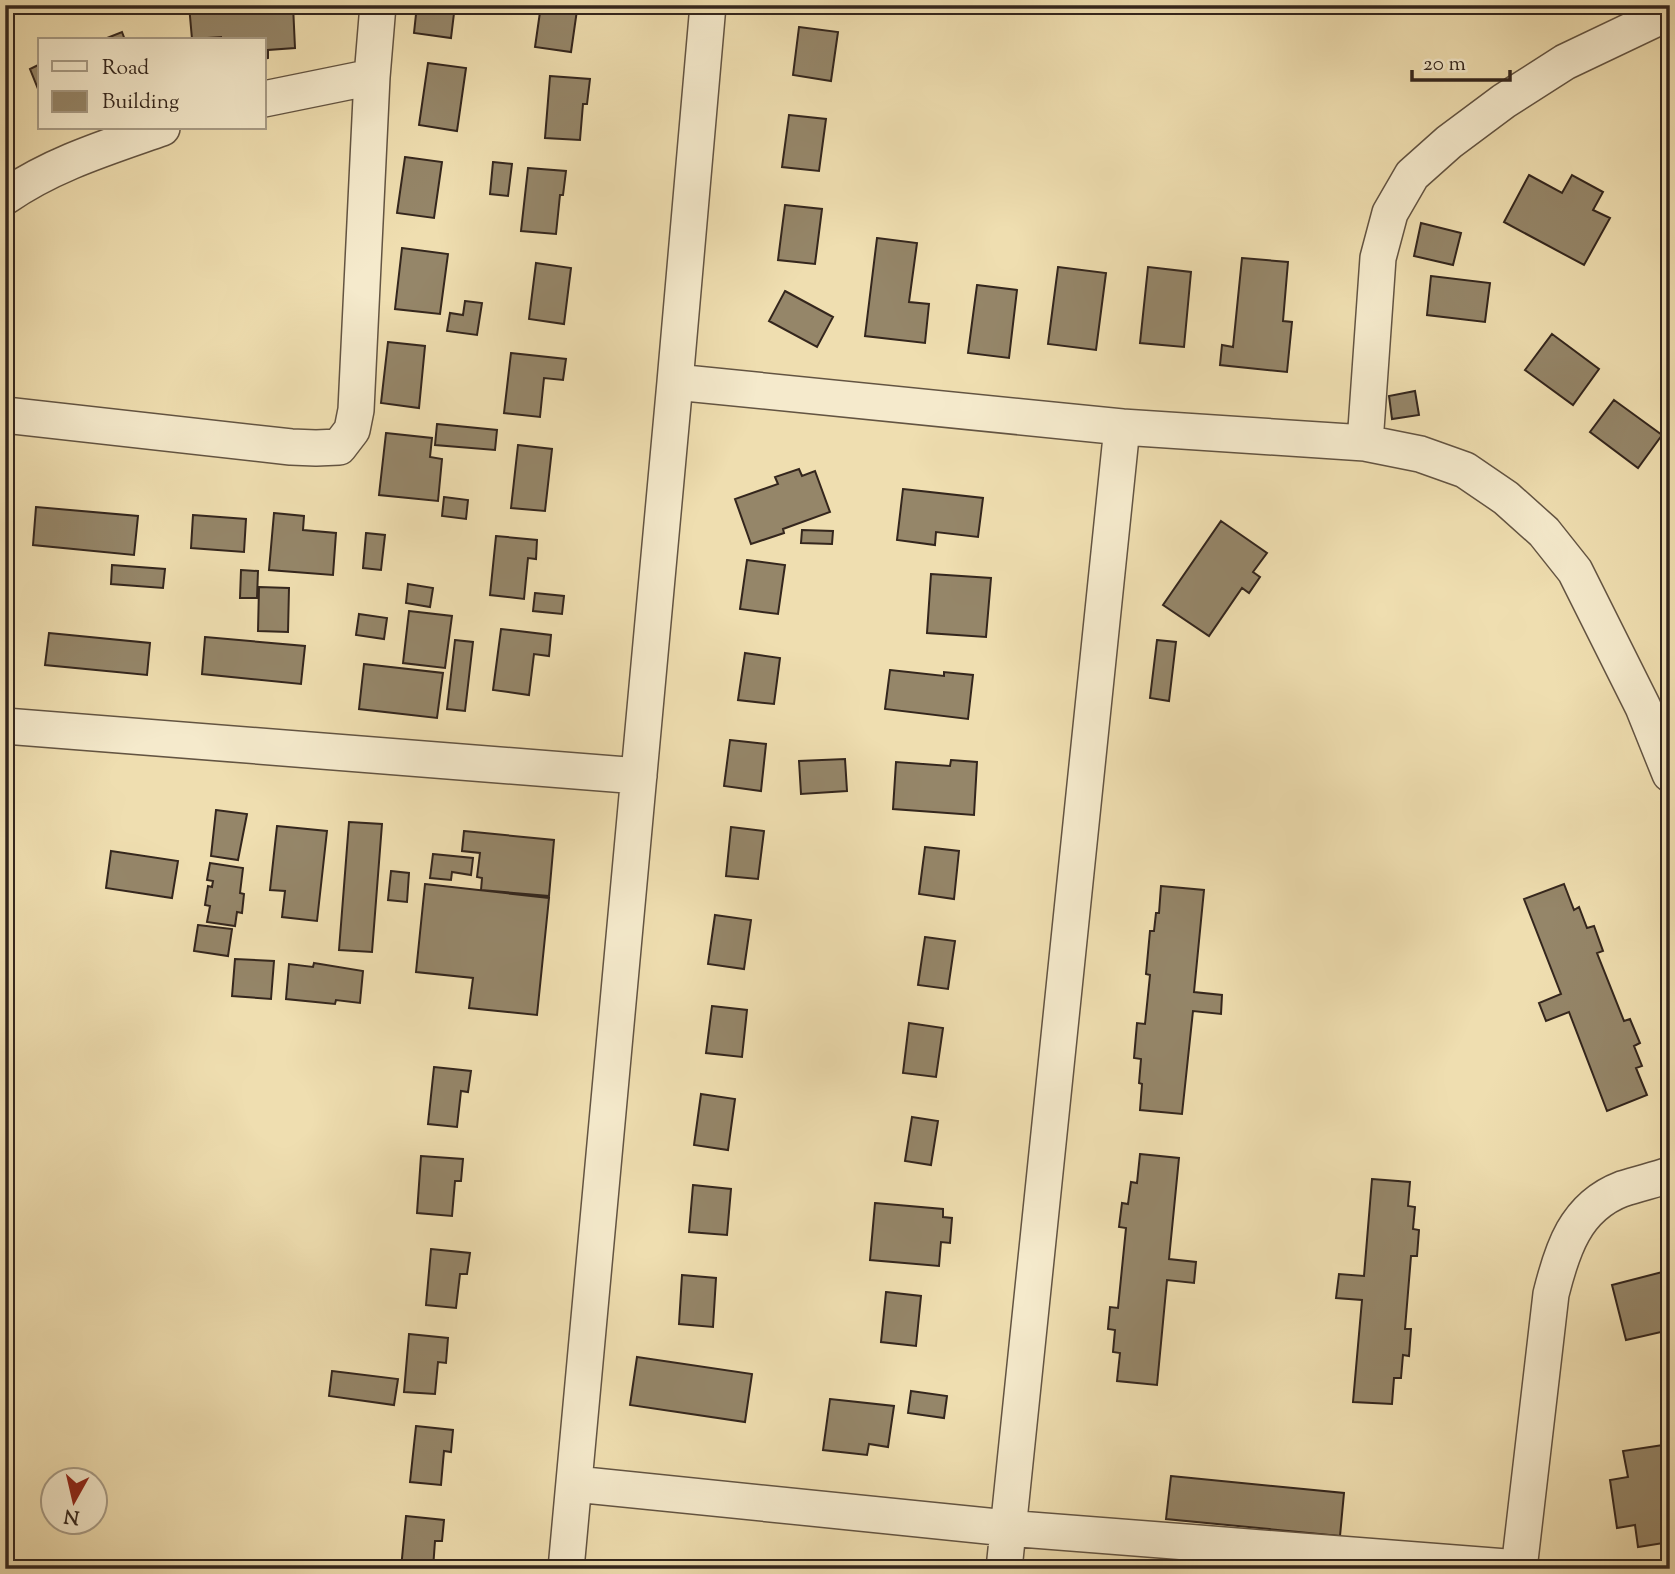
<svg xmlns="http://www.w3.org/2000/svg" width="1675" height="1574" font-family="'Sorts Mill Goudy',serif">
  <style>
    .building { fill: #958669; stroke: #34261d; stroke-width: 2 }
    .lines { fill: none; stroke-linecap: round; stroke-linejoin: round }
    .minor-casing { stroke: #635442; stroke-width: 38 }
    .minor { stroke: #f5eacc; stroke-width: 35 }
  </style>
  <rect width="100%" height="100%" fill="#efdeb0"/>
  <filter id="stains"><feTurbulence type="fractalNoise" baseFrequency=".00286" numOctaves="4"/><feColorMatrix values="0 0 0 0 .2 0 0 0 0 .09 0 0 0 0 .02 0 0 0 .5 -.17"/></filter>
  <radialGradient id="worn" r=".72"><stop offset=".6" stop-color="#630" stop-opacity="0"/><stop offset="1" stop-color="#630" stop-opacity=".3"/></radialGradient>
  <path class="building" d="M189 5H293L295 48 268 50V58L264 59V40H221V37L192 39Z
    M417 5H455L451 38 414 33Z
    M541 5H582L581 10H577L571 52 535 47Z
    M799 27 838 32 831 81 793 75Z
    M122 32 125 40H102Z
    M428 63 466 68 457 131 419 125Z
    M40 64V94L30 69Z
    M550 76 590 79 587 104H583L580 140 545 138Z
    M789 115 826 119 819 171 782 167Z
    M405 157 442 162 434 218 397 213Z
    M493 162 512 164 508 196 490 194Z
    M528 168 566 171 563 195H560L556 234 521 231Z
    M1529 175 1562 193 1572 175 1603 192 1593 210 1610 218 1584 265 1504 222Z
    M785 205 822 209 815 264 778 260Z
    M1421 223 1461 233 1453 265 1414 256Z
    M877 238 917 243 909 302 929 304 925 343 865 336Z
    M402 248 448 254 440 314 395 309Z
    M1242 258 1288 262 1283 321 1292 322 1287 372 1220 365 1222 345 1233 347Z
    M536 263 571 268 564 324 529 319Z
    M1058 267 1106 273 1096 350 1048 344Z
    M1148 267 1191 272 1184 347 1140 343Z
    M1431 276 1490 283 1485 322 1427 315Z
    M977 285 1017 290 1009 358 968 353Z
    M785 291 833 317 817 347 769 321Z
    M465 301 482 303 477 335 447 331 450 313 463 315Z
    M1552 334 1599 369 1573 405 1525 370Z
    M388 342 425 346 419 408 381 403Z
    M511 353 566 359 563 380 544 378 540 417 504 413Z
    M1415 391 1419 415 1392 419 1389 396Z
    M1614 400 1662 435 1638 468 1590 432Z
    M437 424 497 430 495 450 435 445Z
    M386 433 432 438 430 457 442 459 438 501 379 495Z
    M518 445 552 449 545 511 511 508Z
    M799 469 802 476 815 471 830 512 783 529 784 533 751 544 735 499 778 484 775 477Z
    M903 489 983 498 978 537 936 532 935 545 897 540Z
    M444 497 468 500 466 519 442 516Z
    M36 507 138 516 134 555 33 545Z
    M274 513 304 516 303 530 336 533 333 575 269 570Z
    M193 515 246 519 244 552 191 548Z
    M1221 521 1267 553 1253 572 1260 577 1249 593 1242 588 1209 636 1163 605Z
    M802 530 833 531 832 544 801 543Z
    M366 533 385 535 381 570 363 568Z
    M496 536 537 540 536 559 528 558 524 599 490 595Z
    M747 560 785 565 778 614 740 609Z
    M112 565 165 569 163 588 111 584Z
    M241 570 258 571 257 598H240Z
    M931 574 991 578 986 637 927 633Z
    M408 584 433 588 430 607 406 603Z
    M259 587 289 588 288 632 258 631Z
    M535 593 564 596 562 614 533 611Z
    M409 611 452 616 445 668 403 663Z
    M359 614 387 618 384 639 356 635Z
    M501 629 551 635 549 656 534 654 529 695 493 690Z
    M49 633 150 643 147 675 45 665Z
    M205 637 305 646 301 684 202 674Z
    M455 640 473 642 465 711 447 709Z
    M1157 640 1176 642 1169 701 1150 698Z
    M745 653 780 658 774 704 738 700Z
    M364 664 443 673 437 718 359 709Z
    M890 670 944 676V672L973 675 968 719 885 709Z
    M730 740 766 744 761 791 724 786Z
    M845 759 847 791 801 794 799 761Z
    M951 760 977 762 974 815 893 809 896 762 950 766Z
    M216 810 247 814 238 860 211 856Z
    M349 822 382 824 372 952 339 950Z
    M277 826 327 831 317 921 282 917 285 891 270 890Z
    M731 827 764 831 758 879 726 876Z
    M464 831 554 840 549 896 481 890 482 878 477 877 480 853 462 851Z
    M925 847 959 851 954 899 919 894Z
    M111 851 178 861 172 898 106 888Z
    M433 854 473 858 471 875 452 872 451 880 430 878Z
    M210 863 243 868 240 893 244 894 242 913 237 912 235 926 207 922 210 906 205 905 208 886 212 887 213 881 207 880Z
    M391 871 409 873 407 902 388 900Z
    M425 884 549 898 537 1015 469 1008 473 978 416 972Z
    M1564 884 1574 910 1579 907 1587 928 1594 926 1603 951 1597 953 1624 1021 1630 1019 1640 1043 1634 1046 1642 1066 1636 1068 1647 1095 1607 1111 1569 1012 1546 1021 1539 1003 1561 994 1524 899Z
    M1161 886 1204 890 1194 992 1222 995 1221 1014 1193 1011 1182 1114 1140 1110 1142 1084 1139 1083 1141 1059 1134 1058 1137 1023 1145 1024 1150 975 1146 974 1150 931H1154L1156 913H1159Z
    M715 915 751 920 744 969 708 964Z
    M198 925 232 929 228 956 194 951Z
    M925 937 955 941 948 989 918 985Z
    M235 959 274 961 271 999 232 996Z
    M314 963 363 971 360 1003 336 1000 335 1004 286 999 289 964 313 967Z
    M712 1006 747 1010 742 1057 706 1053Z
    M909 1023 943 1028 936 1077 903 1073Z
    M434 1067 471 1071 468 1092 461 1091 457 1127 428 1124Z
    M701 1094 735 1099 728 1150 694 1145Z
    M912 1117 938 1121 931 1165 905 1161Z
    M1140 1154 1179 1158 1169 1259 1196 1262 1194 1283 1167 1280 1157 1385 1117 1381 1120 1353 1113 1352 1115 1330 1108 1329 1110 1307 1118 1308 1126 1228 1119 1227 1122 1203 1128 1204 1131 1182 1137 1183Z
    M421 1156 463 1159 461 1181H455L452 1216 417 1213Z
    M1372 1179 1410 1182 1408 1206 1415 1207 1413 1229 1419 1230 1417 1256H1411L1405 1329H1411L1409 1356 1403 1355 1401 1378H1394L1392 1404 1353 1402 1362 1300 1336 1298 1339 1274 1364 1276Z
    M693 1185 731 1189 727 1235 689 1232Z
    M875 1203 943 1209V1217L952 1218 950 1243 941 1242 939 1266 870 1260Z
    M431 1249 470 1253 467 1274H460L456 1308 426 1305Z
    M1670 1270V1330L1626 1340 1612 1285Z
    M682 1275 716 1278 713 1327 679 1324Z
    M886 1292 921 1296 916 1346 881 1342Z
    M409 1334 448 1338 446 1363 438 1362 435 1394 404 1392Z
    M637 1357 752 1374 745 1422 630 1405Z
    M332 1371 398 1379 394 1405 329 1396Z
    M911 1391 947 1396 944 1418 908 1413Z
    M830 1399 894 1406 888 1447 869 1444 867 1455 823 1450Z
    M416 1426 453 1430 451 1452 444 1451 441 1485 410 1482Z
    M1670 1444V1542L1638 1547 1635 1525 1617 1528 1610 1480 1628 1477 1623 1451Z
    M1171 1476 1344 1493 1340 1536 1166 1519Z
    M406 1516 444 1520 442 1541H435L433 1569H401Z
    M1597 1563 1664 1568V1569H1596Z"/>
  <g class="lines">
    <defs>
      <path id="minor" d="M264 99 372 77
        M5 197C52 164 108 147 162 128
        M675 382 1122 427 1365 443 1420 454 1465 470 1506 498 1544 532 1575 571 1643 707 1670 774
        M5 415 291 447 316 448 339 447 352 430 356 410 372 77 378 5
        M1365 443 1378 258 1390 213 1412 175 1449 142 1504 101 1565 62 1670 12
        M5 726 639 776
        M575 1484 1007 1528 1519 1568
        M566 1569 675 382 708 5
        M1004 1569 1122 427
        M1519 1569 1551 1294C1562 1250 1575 1207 1622 1189 1638 1184 1654 1180 1670 1175"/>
    </defs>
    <use href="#minor" class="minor-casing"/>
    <use href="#minor" class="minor"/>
  </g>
  <rect width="1675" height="1574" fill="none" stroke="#efdeb0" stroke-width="28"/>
  <rect x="7" y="7" width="1661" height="1560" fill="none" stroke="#34261d" stroke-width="3.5"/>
  <rect x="14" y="14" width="1647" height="1546" fill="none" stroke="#34261d" stroke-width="2"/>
  <rect x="38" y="38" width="228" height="91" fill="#f5eacc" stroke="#a89c86" stroke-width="2"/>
  <rect x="52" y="61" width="35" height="10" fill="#f5eacc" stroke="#a89c86" stroke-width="2"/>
  <text x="102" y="74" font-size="21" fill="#34261d">Road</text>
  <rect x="52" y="91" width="35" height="21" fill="#958669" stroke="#a89c86" stroke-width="2"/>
  <text x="102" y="108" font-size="21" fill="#34261d">Building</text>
  <g transform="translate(74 1501) rotate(188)"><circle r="33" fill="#f5eacc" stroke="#a89c86" stroke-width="2"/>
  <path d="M0-5L12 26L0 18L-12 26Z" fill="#8f2418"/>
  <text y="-10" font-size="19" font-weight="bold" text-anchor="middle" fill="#34261d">N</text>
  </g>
  <path d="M1412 70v10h98v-10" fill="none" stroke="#34261d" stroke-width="3.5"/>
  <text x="1423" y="70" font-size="21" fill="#34261d" stroke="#f5eacc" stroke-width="5" paint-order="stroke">20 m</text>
  <rect width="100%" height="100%" filter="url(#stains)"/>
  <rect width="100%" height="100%" fill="url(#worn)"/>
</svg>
